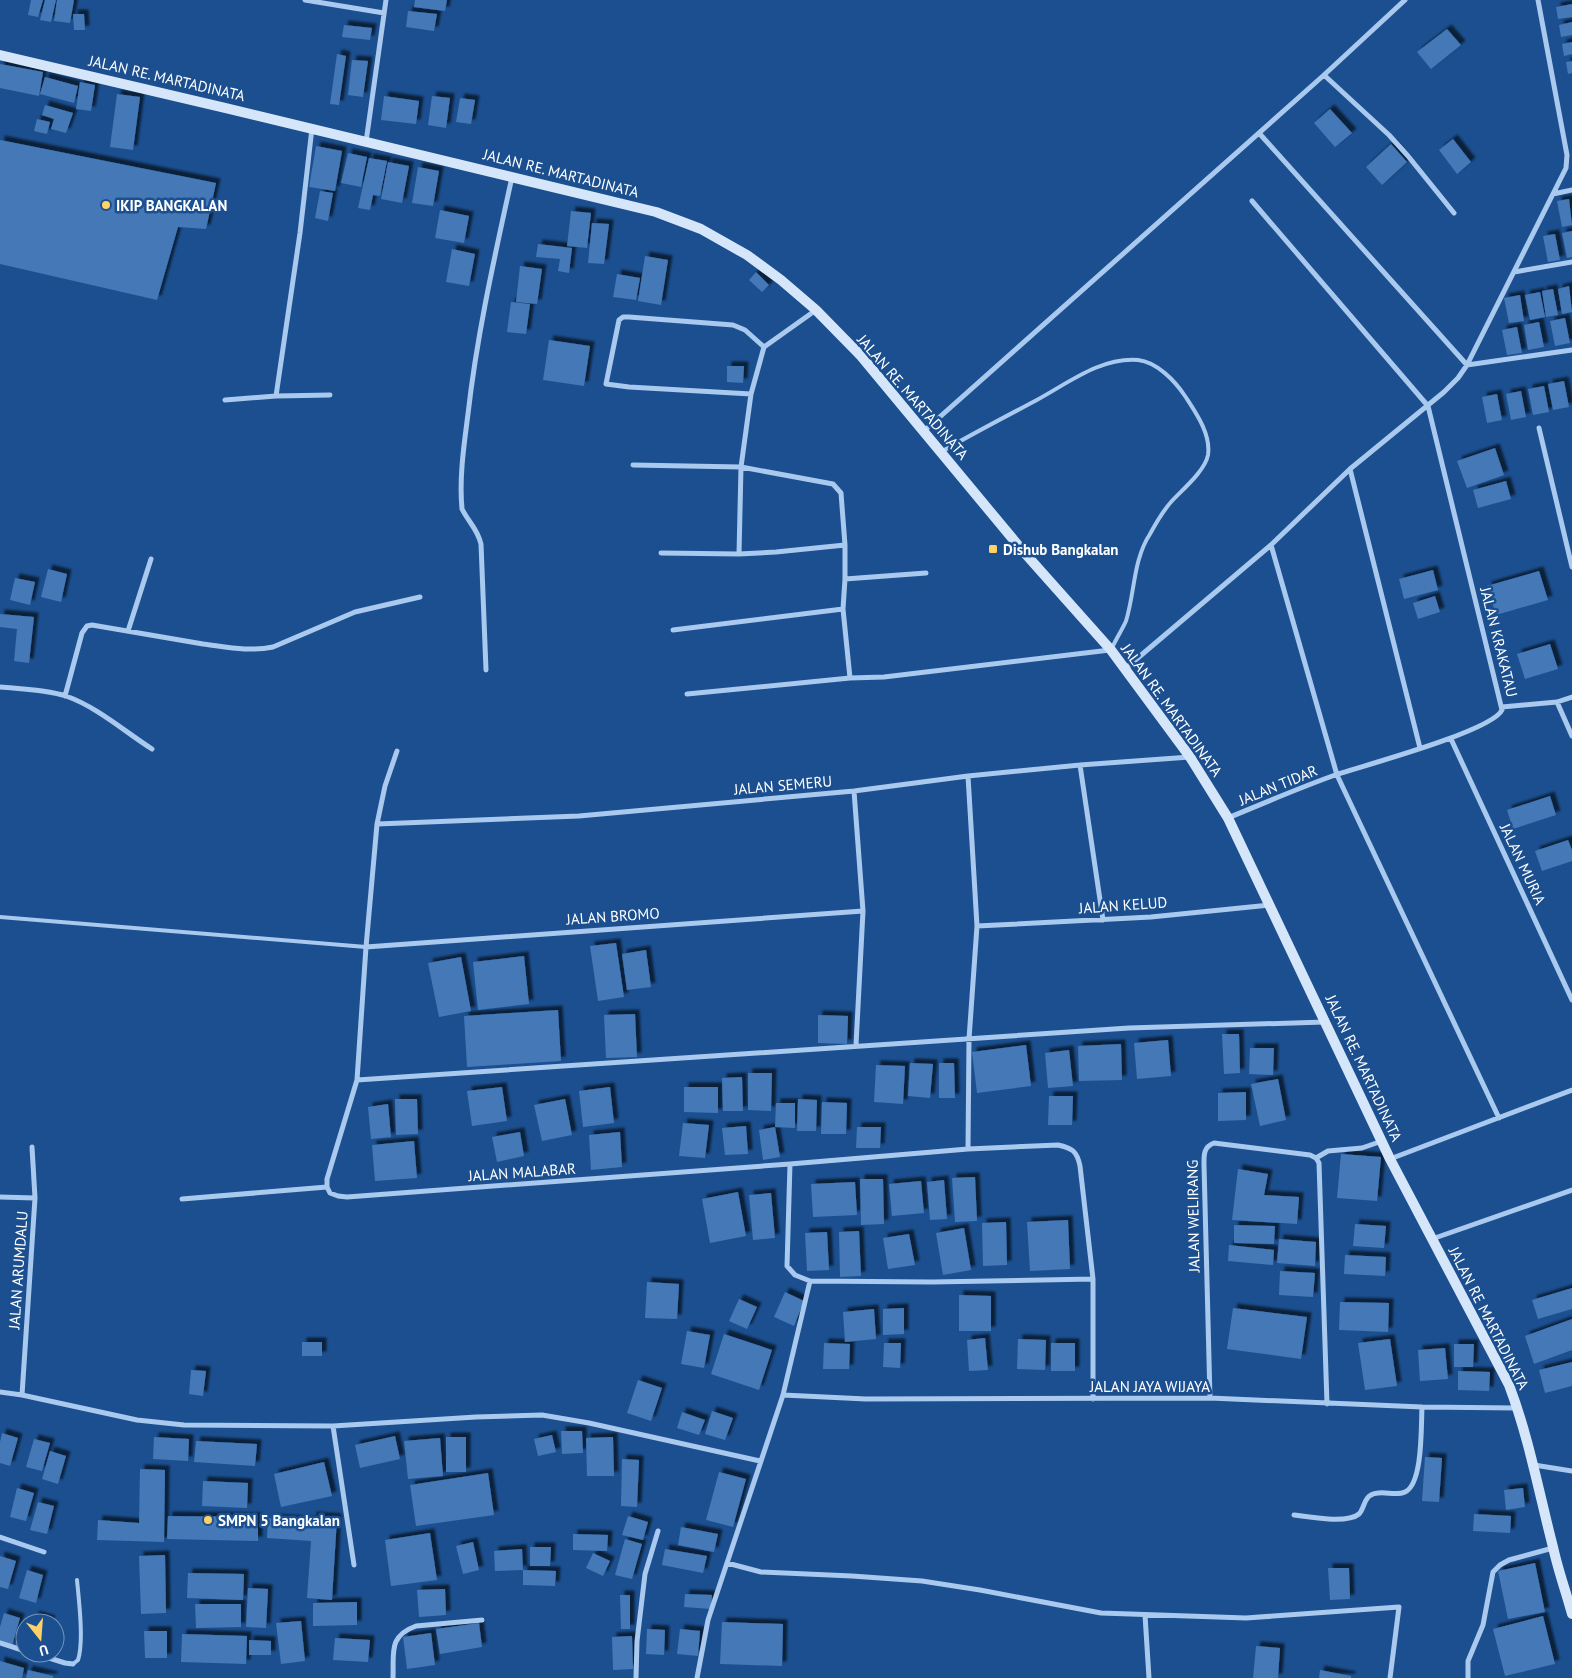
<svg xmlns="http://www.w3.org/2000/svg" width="1572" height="1678" font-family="'PT Sans',sans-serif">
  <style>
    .building { fill: #4478b7; filter: url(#shadow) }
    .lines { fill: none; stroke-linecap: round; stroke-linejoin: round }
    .service { stroke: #a9c9ee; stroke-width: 4 }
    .minor { stroke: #a9c9ee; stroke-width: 5 }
    .secondary { stroke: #d6e6fa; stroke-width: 10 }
    .poi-dot { fill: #ffd166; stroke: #1b4f8f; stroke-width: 2 }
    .labels { text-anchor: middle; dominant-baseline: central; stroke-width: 5; stroke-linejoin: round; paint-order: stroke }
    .street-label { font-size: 15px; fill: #fff; stroke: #1b4f8f }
    .poi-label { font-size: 15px; font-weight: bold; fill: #fff; stroke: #1b4f8f; text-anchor: start }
  </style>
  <defs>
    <filter id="shadow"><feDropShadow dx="4.5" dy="-4.5" stdDeviation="1" flood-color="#0009"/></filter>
  </defs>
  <rect width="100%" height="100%" fill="#1b4f8f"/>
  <path class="building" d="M31 0H43L38 17 28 15Z
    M45 0H56L51 22 40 20Z
    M57 0H74L70 23 54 21Z
    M415 0H447L445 11 414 7Z
    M1572 4V17L1558 19 1556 7Z
    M408 11 437 14 434 31 406 27Z
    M73 14H84L85 30H74Z
    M1572 22V35L1561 37 1559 25Z
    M344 25 372 28 370 40 342 37Z
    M1447 29 1461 45 1431 69 1417 52Z
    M1572 42V54L1564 56 1562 44Z
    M337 54 346 56 339 105 330 104Z
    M352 60 368 61 363 97 348 95Z
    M1572 61V73L1568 74 1566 62Z
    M0 64 43 72 39 96 0 88Z
    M45 77 78 86 74 103 40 94Z
    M80 82 95 85 91 111 76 109Z
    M117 94 140 97 133 150 110 147Z
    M384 96 419 101 416 124 381 120Z
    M432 96 450 98 446 128 428 125Z
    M460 98 475 100 471 124 456 122Z
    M45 105 73 113 66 133 51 129 54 119 42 115Z
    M1330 109 1352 133 1335 147 1314 123Z
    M37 119 50 122 47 134 34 131Z
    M1453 139 1471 162 1457 174 1439 150Z
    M0 140 216 183 206 229 178 227 157 300 0 264Z
    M1391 144 1407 162 1382 185 1366 167Z
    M316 146 342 151 335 191 309 187Z
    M348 153 367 157 361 187 341 183Z
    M369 158 387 161 380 196 373 195 370 210 358 208Z
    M388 162 409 166 402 203 381 199Z
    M418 167 439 171 433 206 412 203Z
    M320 191 333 193 328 221 315 218Z
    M1569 199 1572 225 1562 227 1557 201Z
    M440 210 469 216 464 243 435 238Z
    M571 211 591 213 587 248 567 246Z
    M592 223 609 224 604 264 588 263Z
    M1572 231V257L1567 258 1562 233Z
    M1555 234 1560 260 1548 262 1543 236Z
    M538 244 572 248 569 273 558 271 560 259 536 257Z
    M452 249 475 254 469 286 446 282Z
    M645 256 668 260 661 305 638 301Z
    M520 266 542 269 537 304 516 302Z
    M756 272 769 285 762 292 749 280Z
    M617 274 640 278 636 300 613 297Z
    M1569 286 1572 312 1562 314 1558 289Z
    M1553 289 1558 315 1546 317 1542 291Z
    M1540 292 1545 317 1530 320 1525 295Z
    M1520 295 1524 321 1509 323 1504 298Z
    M511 302 530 304 526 334 507 332Z
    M1565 318 1570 343 1555 346 1550 321Z
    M1539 322 1544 347 1528 350 1524 325Z
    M1517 327 1522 353 1507 355 1502 330Z
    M549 340 590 346 584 386 543 380Z
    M727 366H744L743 383 727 382Z
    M1564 381 1569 407 1553 410 1548 384Z
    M1544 386 1549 412 1533 415 1528 389Z
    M1521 391 1526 417 1511 420 1506 394Z
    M1497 394 1502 420 1487 423 1482 397Z
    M1495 448 1504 475 1467 488 1457 461Z
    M1506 481 1511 499 1478 508 1473 490Z
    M48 569 67 574 61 602 41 597Z
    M1433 570 1438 590 1404 599 1399 579Z
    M1539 571 1548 600 1496 615 1487 586Z
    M15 578 35 582 30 605 10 600Z
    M1435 596 1440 612 1418 619 1413 603Z
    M0 614 34 617 29 663 14 661 17 629 0 627Z
    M1550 644 1558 669 1525 679 1517 654Z
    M1550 796 1556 815 1513 829 1507 810Z
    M1568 840 1572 850V861L1542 871 1535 851Z
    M616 943 624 997 598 1001 590 946Z
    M646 950 651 987 627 990 622 954Z
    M524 956 529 1004 478 1010 473 962Z
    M461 957 471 1011 439 1017 428 963Z
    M558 1010 561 1061 467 1067 464 1016Z
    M635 1014 637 1057 606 1058 604 1015Z
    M818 1015 848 1016 847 1044 818 1043Z
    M1222 1034H1239L1240 1073 1224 1074Z
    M1168 1040 1171 1076 1137 1079 1134 1043Z
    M1121 1044 1122 1080 1079 1081 1078 1046Z
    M1026 1045 1031 1086 977 1093 972 1052Z
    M1250 1048H1274L1273 1075 1249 1074Z
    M1069 1050 1073 1086 1048 1088 1045 1053Z
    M910 1063 933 1064 930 1098 908 1096Z
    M939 1063H954L955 1098H939Z
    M876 1065 905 1066 903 1104 874 1102Z
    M748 1073H772L771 1111 748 1110Z
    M742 1077 743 1111H723L722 1078Z
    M1278 1079 1286 1120 1260 1126 1251 1084Z
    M502 1087 507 1121 472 1126 467 1091Z
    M610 1087 614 1123 583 1127 579 1091Z
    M684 1087H718V1113L684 1112Z
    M1246 1092V1120L1218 1121V1093Z
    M1049 1096H1073L1072 1125H1048Z
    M395 1099H417L418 1134 396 1135Z
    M565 1099 572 1135 542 1141 534 1105Z
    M798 1099 817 1100 816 1131H797Z
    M822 1102 847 1103 846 1134H821Z
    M776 1103H795V1128L775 1127Z
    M388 1104 391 1137 371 1139 368 1107Z
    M683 1123 709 1125 705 1158 679 1156Z
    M746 1126 748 1154 725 1155 722 1128Z
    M775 1127 780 1157 763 1160 759 1130Z
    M857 1127H881L880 1148H856Z
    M520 1132 524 1156 497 1162 492 1137Z
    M620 1132 622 1167 591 1170 589 1135Z
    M414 1141 417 1178 375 1181 372 1145Z
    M1341 1154 1381 1157 1377 1201 1337 1198Z
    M1238 1169 1268 1174 1264 1195 1299 1197 1297 1224 1232 1220Z
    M975 1177 977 1221 955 1222 952 1178Z
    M860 1179H883L884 1224 861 1225Z
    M944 1180 947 1219 930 1220 927 1182Z
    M921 1181 924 1213 892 1216 889 1184Z
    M855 1182 857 1215 813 1217 811 1184Z
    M738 1192 746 1236 710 1243 702 1199Z
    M771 1193 775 1238 753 1240 749 1195Z
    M1068 1220 1070 1269 1030 1271 1027 1222Z
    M1006 1222 1007 1265 983 1266 982 1223Z
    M1355 1224 1386 1226 1384 1248 1353 1246Z
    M1234 1225 1275 1226 1274 1244 1234 1243Z
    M964 1228 971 1270 943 1275 936 1233Z
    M859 1231 861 1276 840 1277 839 1232Z
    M827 1232 829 1270 807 1271 805 1233Z
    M909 1234 915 1265 888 1269 883 1238Z
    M1279 1239 1316 1242 1315 1266 1277 1263Z
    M1229 1245 1274 1250 1273 1265 1228 1261Z
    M1345 1255 1386 1257 1385 1276 1344 1274Z
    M1280 1271 1315 1273 1313 1297 1279 1295Z
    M647 1282 679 1284 677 1319 645 1318Z
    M1572 1288V1309L1538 1319 1532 1300Z
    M785 1292 804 1301 794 1326 774 1317Z
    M959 1295 991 1296V1331H959Z
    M739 1299 757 1307 747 1329 729 1321Z
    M1340 1302 1389 1303 1388 1332 1339 1330Z
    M904 1308V1334L883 1335V1309Z
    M1233 1308 1307 1317 1301 1359 1227 1349Z
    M874 1309 876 1339 845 1342 843 1312Z
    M1572 1319V1350L1534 1364 1525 1336Z
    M687 1331 710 1335 704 1368 681 1364Z
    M724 1334 772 1350 759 1390 711 1374Z
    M985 1338 988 1370 969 1371 967 1340Z
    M1018 1339 1046 1340 1045 1370 1017 1369Z
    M1390 1339 1397 1386 1365 1390 1358 1343Z
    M302 1342H322V1356H302Z
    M824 1343 850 1344 849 1369H823Z
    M884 1343H901L900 1368 883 1367Z
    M1051 1343H1075V1371H1051Z
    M1454 1344H1474L1473 1367H1454Z
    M1445 1348 1448 1379 1420 1381 1418 1350Z
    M1572 1362V1386L1545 1393 1539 1370Z
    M191 1370 206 1371 203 1396 189 1394Z
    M1458 1371 1490 1372 1489 1391 1458 1390Z
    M638 1380 662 1388 651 1421 627 1413Z
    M712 1411 733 1418 725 1440 705 1434Z
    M682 1412 705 1420 699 1435 677 1428Z
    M561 1431H582L583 1453 562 1454Z
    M2 1433 18 1438 10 1466 0 1463V1442Z
    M552 1435 556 1452 538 1456 534 1439Z
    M395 1436 400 1459 360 1468 355 1445Z
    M154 1437 189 1439 188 1461 153 1459Z
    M446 1437H466V1472H446Z
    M613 1437 614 1476H587L586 1438Z
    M440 1438 443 1476 408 1479 404 1441Z
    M34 1439 50 1443 42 1471 26 1467Z
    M196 1441 257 1444 255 1466 194 1462Z
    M50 1451 66 1456 58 1484 42 1479Z
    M1425 1457 1442 1458 1439 1502 1422 1501Z
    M622 1459 639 1460 637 1507 621 1506Z
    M324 1462 332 1496 281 1507 274 1474Z
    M140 1469 165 1470 164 1542 97 1540 98 1520 139 1523Z
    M719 1472 746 1479 733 1527 706 1520Z
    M488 1473 494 1515 416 1526 410 1485Z
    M203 1481 248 1483 247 1508 202 1506Z
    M17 1488 34 1493 26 1521 10 1517Z
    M1523 1488 1525 1507 1506 1510 1504 1490Z
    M38 1502 54 1506 47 1534 30 1530Z
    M1474 1514 1511 1516 1510 1533 1473 1531Z
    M168 1516 258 1517V1541L167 1539Z
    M312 1516 337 1518 332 1600 307 1598 311 1541 267 1538 268 1518 312 1521Z
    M628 1516 648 1522 643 1540 622 1535Z
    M681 1527 718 1534 714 1552 678 1545Z
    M430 1533 437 1580 391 1586 385 1540Z
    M573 1534 608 1535 607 1551 573 1550Z
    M625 1539 642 1544 632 1579 615 1575Z
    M473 1542 479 1570 463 1574 456 1546Z
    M530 1547H551L550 1566H530Z
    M522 1549 523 1570 556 1571 555 1586 523 1585V1570L495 1571 494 1551Z
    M665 1549 707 1556 703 1573 662 1565Z
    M593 1553 610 1561 603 1576 586 1568Z
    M165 1555 166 1613 141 1614 139 1556Z
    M0 1556 16 1561 8 1589 0 1587Z
    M1535 1563 1545 1612 1508 1619 1498 1571Z
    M1328 1568H1349L1350 1599 1330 1600Z
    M27 1570 43 1575 36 1603 19 1598Z
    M188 1573 244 1574 243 1600 187 1598Z
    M248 1588 268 1589 266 1628 246 1627Z
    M445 1589 446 1615 419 1617 417 1590Z
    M685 1594 712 1595 711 1609 684 1607Z
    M620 1595H630V1629H621Z
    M357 1602V1625L313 1626V1603Z
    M195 1604H241V1627L196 1628Z
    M4 1613 20 1618 12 1646 0 1642V1627Z
    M35 1615 51 1620 50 1623H33Z
    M1543 1616 1555 1664 1505 1676 1493 1629Z
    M301 1621 305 1661 281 1664 276 1623Z
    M722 1622 783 1624 782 1666 720 1664Z
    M479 1623 482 1647 440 1654 436 1629Z
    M647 1629 665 1630 664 1655 646 1654Z
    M680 1629 700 1631 698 1656 677 1654Z
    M144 1631H167V1658H145Z
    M431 1633 435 1665 407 1669 403 1637Z
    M182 1634 247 1636 246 1664 181 1662Z
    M632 1636 633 1669 613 1670 612 1637Z
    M335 1638 370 1640 368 1662 333 1660Z
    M249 1640 271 1641V1655H249Z
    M1256 1646 1280 1648 1278 1678H1253Z
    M0 1661 24 1668 22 1678H0Z
    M28 1670 53 1676V1678H26Z
    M1320 1670 1351 1676V1678H1319Z"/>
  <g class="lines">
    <path class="service" d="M941 452C972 434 1003 418 1035 401 1067 384 1100 357 1138 360 1157 362 1175 381 1185 396 1196 413 1211 434 1208 455 1205 471 1182 490 1171 502 1163 511 1156 523 1150 534 1133 560 1135 592 1126 621 1122 630 1116 639 1112 648
      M0 917 366 947
      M73 1664 78 1660C84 1642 79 1601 77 1580"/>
    <path class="minor" d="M305 0 384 13
      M1324 75 1389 135 1408 156 1454 213
      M1259 133 1467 365 1572 350
      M366 142 386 0
      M1553 194 1572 190
      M1514 272 1572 262
      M816 310 764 347 751 394 741 467 739 554 776 552 845 545V579L843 609 850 678 884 677 1110 650
      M751 394 629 387 606 384 619 320 623 317H629L733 325 745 330 764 347
      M276 396 300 233 312 128
      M225 400 276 396 330 395
      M1539 428 1572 567
      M924 431 1324 75 1405 0
      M633 465 741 467 833 484 841 493 845 545
      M1350 469 1420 748
      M1271 545 1337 775 1499 1118
      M661 553 739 554
      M845 579 926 573
      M673 630 843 609
      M128 631 151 559
      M1126 668 1271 545 1350 469 1444 392 1458 378 1467 365 1566 168 1567 155 1538 0
      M486 670 481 544C477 528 469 523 462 509 459 478 464 445 468 414 477 334 495 255 512 177
      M0 687C21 689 45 689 66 696 97 707 124 731 152 749
      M687 694 850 678
      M65 696 82 633 87 626 92 625C129 631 166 638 203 644 227 647 249 652 273 647L355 612 420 597
      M1557 702 1572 736
      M1502 707 1557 702 1572 697
      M1451 739 1572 1000
      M397 751 385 786 377 824 366 947 357 1080 327 1179V1187L330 1193 338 1196 347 1197 790 1164 968 1149
      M1080 765 1103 920
      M968 776 977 926 969 1039 968 1149 1058 1145C1072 1148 1077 1151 1080 1166L1093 1279V1399
      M854 791 863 911 856 1045
      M1228 818C1264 803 1301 787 1338 774 1366 765 1492 731 1502 710L1428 406 1252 201
      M377 824 579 816 854 791 968 776 1080 765 1190 757
      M977 926 1151 917 1270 905
      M366 947 863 911
      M357 1080 1129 1028 1325 1022
      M1316 1158 1319 1163 1327 1404
      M1316 1158 1328 1151 1362 1148 1382 1141
      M1390 1159 1572 1090
      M790 1164 787 1266 795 1275 810 1281 932 1282 1093 1279
      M0 1197 35 1198
      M182 1199 327 1187
      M1432 1239 1572 1190
      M0 1392 22 1395 137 1420 184 1425 333 1426 476 1417 542 1415 589 1423 760 1461
      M22 1395 35 1198 32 1147
      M783 1395 866 1399 1210 1398 1422 1407 1517 1408
      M1210 1398 1204 1165C1204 1156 1203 1147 1214 1143L1310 1155 1316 1158
      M333 1426 354 1565
      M1534 1465 1572 1471
      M1294 1515C1309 1517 1347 1524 1359 1514 1364 1509 1364 1498 1371 1495 1381 1489 1395 1497 1405 1492 1423 1484 1421 1426 1422 1407
      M0 1537 44 1552
      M727 1563 761 1572 852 1576 922 1581 980 1590 1101 1613 1246 1618 1399 1607 1390 1678
      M1145 1615 1149 1678
      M0 1643 25 1651
      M33 1653 65 1663 73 1664
      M393 1678C394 1653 388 1636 416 1626L482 1620
      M636 1678 637 1641 645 1574 658 1531
      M697 1678 708 1620 783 1395 810 1281
      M1468 1678V1661L1483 1625 1493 1572 1500 1565 1509 1560 1553 1548"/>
    <path class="secondary" d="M0 55C219 106 437 158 656 212L701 229 747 255 781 280 816 310 861 356 1022 550 1111 650 1190 757 1228 818 1390 1159 1509 1385C1529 1438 1539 1493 1553 1547 1558 1570 1566 1592 1572 1614"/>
  </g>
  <g class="poi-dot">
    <circle cx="106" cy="205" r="5"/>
    <rect x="988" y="544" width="10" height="10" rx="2.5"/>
    <circle cx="208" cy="1520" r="5"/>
  </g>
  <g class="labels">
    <g class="street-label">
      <text transform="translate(167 78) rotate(13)">JALAN RE. MARTADINATA</text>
      <text transform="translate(561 173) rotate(14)">JALAN RE. MARTADINATA</text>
      <text transform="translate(913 397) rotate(49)">JALAN RE. MARTADINATA</text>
      <text transform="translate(1499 642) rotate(76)">JALAN KRAKATAU</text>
      <text transform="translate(1172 710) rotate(54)">JALAN RE. MARTADINATA</text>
      <text transform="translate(783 785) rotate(-5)">JALAN SEMERU</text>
      <text transform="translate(1278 785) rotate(-22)">JALAN TIDAR</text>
      <text transform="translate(1523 864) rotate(65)">JALAN MURIA</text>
      <text transform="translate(1123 905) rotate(-4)">JALAN KELUD</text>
      <text transform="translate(613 916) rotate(-4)">JALAN BROMO</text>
      <text transform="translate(1364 1068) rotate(65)">JALAN RE. MARTADINATA</text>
      <text transform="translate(522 1172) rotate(-4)">JALAN MALABAR</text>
      <text transform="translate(1193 1216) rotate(-91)">JALAN WELIRANG</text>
      <text transform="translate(18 1270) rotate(-86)">JALAN ARUMDALU</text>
      <text transform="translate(1489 1318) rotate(63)">JALAN RE MARTADINATA</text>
      <text x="1150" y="1386">JALAN JAYA WIJAYA</text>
    </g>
    <g class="poi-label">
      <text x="116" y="205">IKIP BANGKALAN</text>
      <text x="1003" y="549">Dishub Bangkalan</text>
      <text x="218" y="1520">SMPN 5 Bangkalan</text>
    </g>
  </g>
  <g transform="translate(40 1638) rotate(163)"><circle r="24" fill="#1b4f8f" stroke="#7695bc"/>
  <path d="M0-4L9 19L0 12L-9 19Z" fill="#ffd166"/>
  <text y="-8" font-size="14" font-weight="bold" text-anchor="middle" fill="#ffffff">U</text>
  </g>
</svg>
